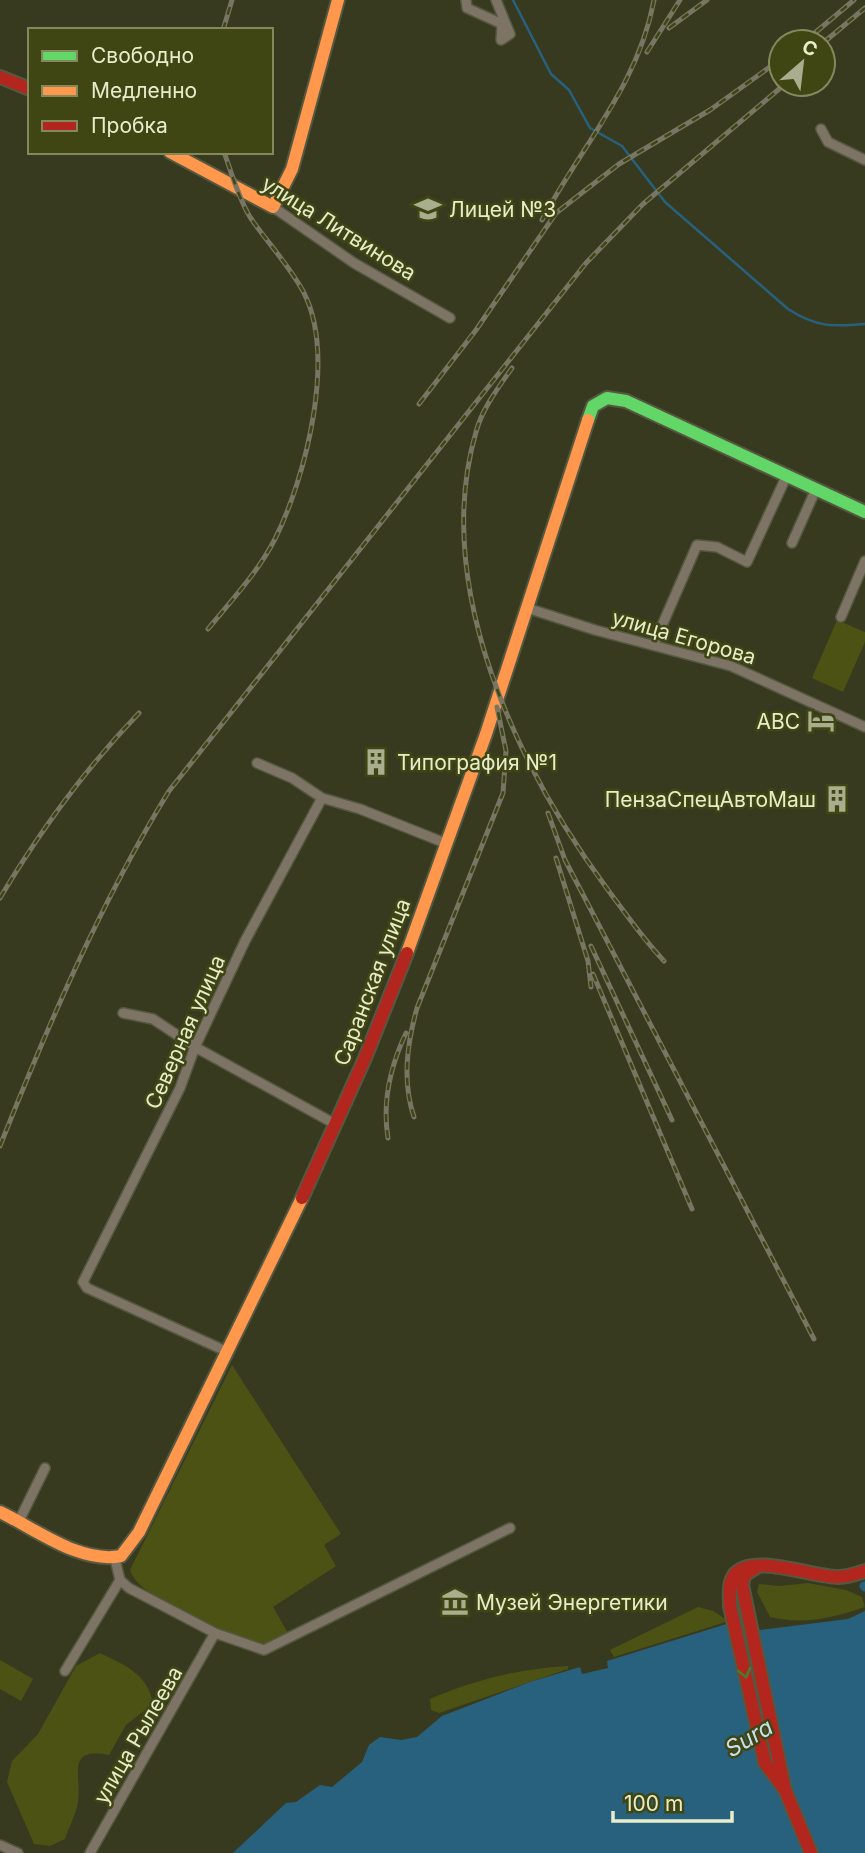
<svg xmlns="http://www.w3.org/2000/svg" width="865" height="1853" font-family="Inter,sans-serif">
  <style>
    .green { fill: #4c5213 }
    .water { fill: #28617e }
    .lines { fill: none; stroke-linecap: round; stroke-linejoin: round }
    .stream { stroke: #28617e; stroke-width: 2.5 }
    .canal { stroke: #28617e; stroke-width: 9 }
    .street-casing { stroke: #555840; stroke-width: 12 }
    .fast-casing { stroke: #555840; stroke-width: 16 }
    .slow-casing { stroke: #555840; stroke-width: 16 }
    .jam-casing { stroke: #555840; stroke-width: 16 }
    .street { stroke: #7d7466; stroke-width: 9 }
    .fast { stroke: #63d668; stroke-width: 12 }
    .slow { stroke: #ff974d; stroke-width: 12 }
    .jam { stroke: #b3261e; stroke-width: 12 }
    .rail-casing { stroke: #787563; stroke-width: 5 }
    .rail { stroke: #404613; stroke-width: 2.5; stroke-dasharray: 8; stroke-linecap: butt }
    .oneway { stroke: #4c7831 }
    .labels { text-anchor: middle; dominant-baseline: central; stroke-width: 5; stroke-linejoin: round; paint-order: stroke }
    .poi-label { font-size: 21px; fill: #e7edcb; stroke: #404613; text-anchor: start }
    .street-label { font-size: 21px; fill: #e7edcb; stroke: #404613 }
    .water-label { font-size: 23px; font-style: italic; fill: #c6deee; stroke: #404613 }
  </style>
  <rect width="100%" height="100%" fill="#373a1f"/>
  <path class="green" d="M837 620 865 632V642L843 692 812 678Z
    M232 1365 341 1534 324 1545 336 1566 273 1607 288 1633 268 1644C238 1639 138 1600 130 1570Z
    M808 1583 846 1590 862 1597 865 1607C833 1618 803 1625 770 1617L757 1592 759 1584 779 1586Z
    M698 1607 713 1611 729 1621 614 1657 610 1650Z
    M100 1653C125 1665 149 1675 153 1704L126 1725 109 1755C65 1747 82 1775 78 1802 76 1814 69 1827 65 1839L50 1846 34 1844 7 1782 12 1761 38 1734 76 1666Z
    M0 1660 33 1679 21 1701 0 1689Z
    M568 1666V1669L439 1713 431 1710 430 1699C473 1680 522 1668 568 1666Z"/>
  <path class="water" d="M865 1611V1853H233L286 1803 296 1802 320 1785 332 1787 362 1762 369 1745 380 1737 401 1740 417 1737 442 1716 530 1682 580 1667 582 1674 608 1668 607 1661 733 1622 736 1633 848 1619Z"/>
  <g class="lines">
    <path class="stream" d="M513 0 551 74 569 90 590 128 622 146 665 202 788 309C816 327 832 327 865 324"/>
    <path class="canal" d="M864 1586 865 1587"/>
    <defs>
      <path id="street" d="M466 0 467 8 502 24 501 40 510 34 496 0
        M821 129 828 142 865 160
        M273 207 354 263 450 318
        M792 543 816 489
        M527 608 595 630 731 666 865 727
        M841 617 865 561
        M654 644 697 545 717 547 747 562 787 475
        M257 763 292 778 322 798 360 809 445 843
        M123 1013 153 1019 195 1047 335 1124
        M228 1352 87 1288 83 1282 180 1088 195 1047 245 941 322 798
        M19 1521 45 1468
        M115 1559 120 1580 129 1588 215 1633 264 1650 510 1528
        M65 1671 120 1580
        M0 1845 18 1853
        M90 1853 215 1633"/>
      <path id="fast" d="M588 420 593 406 607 398 626 401 865 512"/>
      <path id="slow" d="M170 152 273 207 292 169 338 0
        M407 953 486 734 588 420
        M0 1512C36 1529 80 1564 121 1556L139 1532 302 1198"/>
      <path id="jam" d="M0 77 30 89
        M302 1198 365 1058 407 953
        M757 1567 744 1575 742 1585 785 1790 811 1853
        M785 1790 765 1763 730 1606C730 1595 728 1583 735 1574 753 1553 813 1577 838 1577 847 1577 856 1574 865 1571"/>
    </defs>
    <use href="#street" class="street-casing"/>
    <use href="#fast" class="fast-casing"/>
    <use href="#slow" class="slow-casing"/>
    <use href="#jam" class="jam-casing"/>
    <use href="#street" class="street"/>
    <use href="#fast" class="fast"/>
    <use href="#slow" class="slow"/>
    <use href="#jam" class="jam"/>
    <defs>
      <path id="rail" d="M669 28 707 0
        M223 30 232 0
        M804 42 854 0
        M823 43 865 8
        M647 52 680 0
        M542 220C582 145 638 86 654 0
        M512 368C498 388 482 409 476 432 431 587 518 768 608 890 626 914 643 939 664 961
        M419 404 476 330 556 213 619 164 710 110 781 59
        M208 629C232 600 258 572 275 539 306 477 337 355 303 291 288 264 267 242 250 217 238 197 232 174 224 152
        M548 813 565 860 814 1339
        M556 858 588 961 591 987
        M0 898C40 831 85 769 139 713
        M591 946 672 1120
        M593 974 692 1209
        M414 1117C402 1081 407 1044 417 1008L503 793 506 751 497 707
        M388 1138C382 1101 390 1067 406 1033
        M0 1146C48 1025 101 902 169 791L586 263 643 204 785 84"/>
    </defs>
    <use href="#rail" class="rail-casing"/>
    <use href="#rail" class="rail"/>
  </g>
  <defs><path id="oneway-chevron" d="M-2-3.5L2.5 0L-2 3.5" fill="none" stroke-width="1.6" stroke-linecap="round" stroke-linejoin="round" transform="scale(1.75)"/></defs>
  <use class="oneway" href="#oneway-chevron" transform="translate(745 1673) rotate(77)"/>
  <defs>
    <symbol id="school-bare" viewBox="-9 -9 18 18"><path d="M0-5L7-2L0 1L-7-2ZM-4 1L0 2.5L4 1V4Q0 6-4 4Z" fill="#a9ae8f" stroke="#404613" stroke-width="2.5" paint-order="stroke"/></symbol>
    <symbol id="hotel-bare" viewBox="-9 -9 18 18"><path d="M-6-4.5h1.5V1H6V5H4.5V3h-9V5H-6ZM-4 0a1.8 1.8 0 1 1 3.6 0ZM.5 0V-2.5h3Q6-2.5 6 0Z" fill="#a9ae8f" stroke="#404613" stroke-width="2.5" paint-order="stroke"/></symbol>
    <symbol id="building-bare" viewBox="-9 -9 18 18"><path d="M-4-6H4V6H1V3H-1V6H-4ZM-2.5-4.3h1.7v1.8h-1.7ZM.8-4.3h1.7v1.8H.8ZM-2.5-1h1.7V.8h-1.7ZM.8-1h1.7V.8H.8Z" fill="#a9ae8f" stroke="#404613" stroke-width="2.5" paint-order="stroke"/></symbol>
    <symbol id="museum-bare" viewBox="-9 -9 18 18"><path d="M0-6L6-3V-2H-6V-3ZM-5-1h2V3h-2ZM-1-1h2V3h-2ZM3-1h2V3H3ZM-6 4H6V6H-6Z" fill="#a9ae8f" stroke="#404613" stroke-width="2.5" paint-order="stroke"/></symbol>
  </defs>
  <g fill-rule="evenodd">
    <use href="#school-bare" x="409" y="190" width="38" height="38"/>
    <use href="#hotel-bare" x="802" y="702" width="38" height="38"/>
    <use href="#building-bare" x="357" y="743" width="38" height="38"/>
    <use href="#building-bare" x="818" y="780" width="38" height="38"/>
    <use href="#museum-bare" x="436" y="1583" width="38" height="38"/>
  </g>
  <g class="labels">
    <g class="poi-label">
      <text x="449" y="209">Лицей №3</text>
      <text x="800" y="721" text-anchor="end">ABC</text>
      <text x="397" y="762">Типография №1</text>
      <text x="816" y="799" text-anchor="end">ПензаСпецАвтоМаш</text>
      <text x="476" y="1602">Музей Энергетики</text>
    </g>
    <g class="street-label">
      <text transform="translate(339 228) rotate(32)">улица Литвинова</text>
      <text transform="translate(684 637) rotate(16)">улица Егорова</text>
      <text transform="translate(372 982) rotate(-69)">Саранская улица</text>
      <text transform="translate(185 1032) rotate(-66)">Северная улица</text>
      <text transform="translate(138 1735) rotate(-60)">улица Рылеева</text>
    </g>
    <g class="water-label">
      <text transform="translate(749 1738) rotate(-31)">Sura</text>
    </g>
  </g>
  <rect x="28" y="28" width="245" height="126" fill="#404613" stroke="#83895d" stroke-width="2"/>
  <rect x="42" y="51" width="35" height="10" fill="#63d668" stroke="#83895d" stroke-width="2"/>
  <text x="91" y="63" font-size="21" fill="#e7edcb">Свободно</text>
  <rect x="42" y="86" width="35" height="10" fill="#ff974d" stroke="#83895d" stroke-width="2"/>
  <text x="91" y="98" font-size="21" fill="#e7edcb">Медленно</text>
  <rect x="42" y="121" width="35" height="10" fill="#b3261e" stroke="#83895d" stroke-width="2"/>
  <text x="91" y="133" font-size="21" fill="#e7edcb">Пробка</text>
  <g transform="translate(802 63) rotate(28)"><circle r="33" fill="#404613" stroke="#83895d" stroke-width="2"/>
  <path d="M0-5L12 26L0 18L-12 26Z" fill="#a9ae8f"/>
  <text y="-10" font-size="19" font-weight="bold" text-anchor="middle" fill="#e7edcb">С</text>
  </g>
  <path d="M613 1811v10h119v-10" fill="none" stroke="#e7edcb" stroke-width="3.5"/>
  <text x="624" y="1811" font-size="21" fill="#e7edcb" stroke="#404613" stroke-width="5" paint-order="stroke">100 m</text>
</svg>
